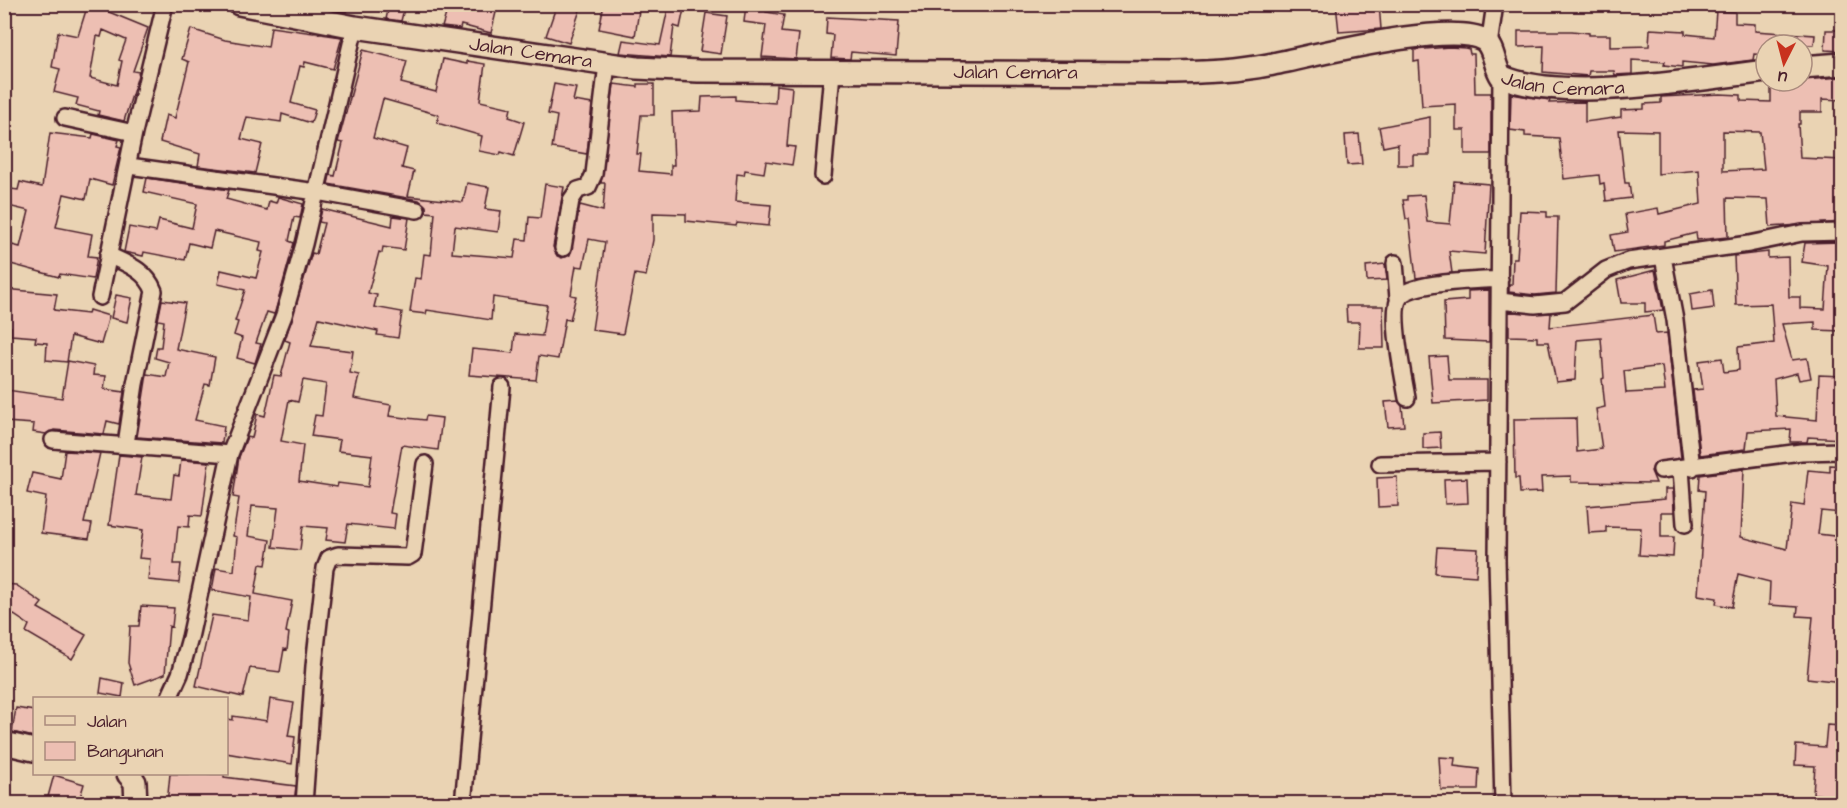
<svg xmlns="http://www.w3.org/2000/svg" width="1847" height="808" font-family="'Architects Daughter',sans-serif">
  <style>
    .building { fill: #edbfb3; stroke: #4a1f2b; stroke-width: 1.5; fill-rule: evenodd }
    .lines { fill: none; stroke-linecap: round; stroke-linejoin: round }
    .street-casing { stroke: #4a1f2b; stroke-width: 20 }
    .secondary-casing { stroke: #4a1f2b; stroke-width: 26 }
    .street { stroke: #ead3b3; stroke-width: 15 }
    .secondary { stroke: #ead3b3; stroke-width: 21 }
    .labels { text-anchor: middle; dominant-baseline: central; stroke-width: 4.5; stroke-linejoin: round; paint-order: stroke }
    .street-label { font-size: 20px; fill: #4a1f2b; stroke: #ead3b3 }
  </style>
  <rect width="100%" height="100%" fill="#ead3b3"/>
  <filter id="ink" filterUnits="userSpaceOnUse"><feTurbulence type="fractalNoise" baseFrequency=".0167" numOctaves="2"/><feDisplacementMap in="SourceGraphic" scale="12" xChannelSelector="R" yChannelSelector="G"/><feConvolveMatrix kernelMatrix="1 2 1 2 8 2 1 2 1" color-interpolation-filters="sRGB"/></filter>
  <g filter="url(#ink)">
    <path class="building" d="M88 4H112L109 12 148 28 133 71 139 72 124 121 98 115 99 111 76 105 78 98 54 92 60 69 52 67 58 32 78 36ZM103 30 126 40 119 60 122 61 117 85 90 78 97 36 101 37Z
      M331 4H348L347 12 330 9Z
      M449 4 477 9 478 4H498L491 33 461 25 460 29 442 27Z
      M557 4H582L569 43 546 36Z
      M604 4H640L635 36 599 29Z
      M669 4H685L680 28 674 26 670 57 620 53 623 40 660 45Z
      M746 4 767 5 766 12 784 15 781 32 799 34 796 59 762 57 766 25 744 22Z
      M1336 4H1379L1381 29 1339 32Z
      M389 6 404 9 401 21 386 19Z
      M1716 11 1735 12V23L1755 24V31L1815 35 1814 45H1766V55L1754 54 1753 60 1713 65 1682 62V67L1664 65 1665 62 1632 60V74L1615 75 1614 71H1589L1588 76 1543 72 1544 46 1518 47V31H1572L1589 33V35H1610V47L1649 46 1650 29 1685 31V34L1714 37Z
      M706 13 727 16 721 54 700 51Z
      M827 17 899 21 896 56 851 52 850 59 831 58 833 35 826 34Z
      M271 27 342 37 333 69 305 62 304 67 300 66 291 103 315 110 311 123 282 114 281 122 247 117 241 139 262 144 255 173 198 166 200 154 160 142 166 115 175 118 189 62 182 59 191 29 225 40 268 47Z
      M1826 30H1842V51L1825 50Z
      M1449 47 1465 48 1469 49 1470 54H1474L1475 93H1491V154H1465V130H1456V104L1422 106 1419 61 1414 62V50Z
      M363 50 407 61 401 83 436 92 443 59 467 64V61L485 64 480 101 511 108 509 117 524 122 514 156 501 152 500 155 479 151 482 136 437 123 439 115 383 99 373 138 407 148 402 168 414 171 408 196 463 202 467 183 489 187 485 209 501 211 498 232 455 226 452 253 514 258 517 239 527 240 529 217 540 218 545 184 564 187 553 247 557 256 562 258 570 255 580 205 603 211 605 183H601L614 84 638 87V84H654V115H641L637 154H641L639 171 671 174V165H674L672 112 701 111 702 97 736 96V100L775 103 776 85 792 87 787 146 795 147 792 165 766 161 764 173 745 170 744 175 737 174 735 202 771 205 769 226 737 223 736 226 686 221V214L653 213V240L646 276 635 274 623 334 592 330 605 242 589 239 583 267 576 266 571 295 576 296 570 320 565 319 558 359 539 356 536 380 469 375 472 349 513 353 515 334 542 336 547 305 493 297 491 320 427 310 426 314 410 312 415 278 421 279 424 254 431 255 435 213 426 212V206L419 200 328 184 330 175 335 176 343 143 338 142Z
      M1842 77V100L1822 99V112H1800V124H1798L1800 158 1842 160V222L1770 227 1768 199 1727 198 1728 237 1697 240 1696 233 1664 241V245L1614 252 1611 235 1628 232 1625 214 1658 208 1659 214 1701 204 1699 170 1658 174V131L1619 130 1625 183H1629L1631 198 1606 201 1604 183 1600 184 1599 175 1564 179 1559 138 1525 136V132L1510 130 1511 94 1550 100 1549 103 1585 102V122L1621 117V110L1644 109V104L1661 103V97L1720 94 1741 95V101L1771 102V83H1803V80ZM1723 131 1760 132 1764 169 1723 171Z
      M554 84 576 88 573 101 592 104 587 154 552 148 557 116 548 114Z
      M1430 117V155H1413V165H1398V144L1383 147 1379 127Z
      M50 133 92 138 93 134 119 140 117 146 121 147 112 185 90 179 86 199 64 194 56 227 92 234 88 256 97 257 93 279 60 274 59 277 7 263 12 245 20 247 29 211 4 205V188L18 190 20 182 42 187Z
      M1359 134 1362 164 1347 165 1345 135Z
      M147 178 229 190 226 199 267 210 269 201 276 203 278 197 303 204 300 218 294 217 289 241 294 243 275 312 274 314 267 312 256 343 261 344 255 363 237 358 242 338 234 335 238 322 235 321 245 290 218 284 221 270 256 278 263 252 259 251 261 242 214 231 210 248 189 243 185 260 144 252 143 256 124 252 129 227 156 232 159 220 192 228 197 204 144 192Z
      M1454 181 1489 184 1485 254 1449 251 1452 273 1416 278 1409 219H1406L1403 200H1407V196L1424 195 1427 222 1450 224Z
      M322 209 392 226 393 216 409 218 404 250 383 247 382 253 379 252 368 293 377 295 374 307 402 312 398 338 377 335 378 331 319 318 311 346 353 351 350 373 359 375 354 398 391 405 389 416 425 420 426 416 442 418 438 450 402 445 390 513 396 514 394 529 348 524 345 542 326 540 328 528 303 526 300 550 273 547 278 508 252 506 248 536 270 540 266 565 260 564 255 594 292 601 286 632 289 633 287 650 284 649 280 672 250 668 243 697 196 686 212 615 248 620 251 597 212 590 216 568 234 571 237 537 233 536 239 498 233 497 239 457 247 437 252 438 257 414 265 416 274 375 281 376 290 342 285 340 312 253 316 254 324 223 319 222ZM303 380 326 384 322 416 315 415 311 436 340 440 338 451 372 455 368 487 338 483 337 487 299 481 303 445 281 441 289 400 298 402Z
      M1520 211 1547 212V217H1558L1556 293 1535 295 1509 292V285H1512L1513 258H1517Z
      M1842 242V331L1815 330V322L1782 324 1792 360 1807 358 1811 378 1799 380 1797 373 1774 379 1776 416 1817 420 1819 375 1842 376V439L1808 437 1807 442H1790L1791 429 1748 431 1746 449 1700 455 1693 390 1703 389 1699 361 1722 358 1724 372 1739 370 1738 347 1774 343 1771 304 1736 305 1734 256 1768 252V258L1788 257 1789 297H1800V308L1825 309 1828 266 1802 262 1805 243Z
      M1385 264 1387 280 1367 281 1366 266Z
      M1655 270 1663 310 1645 312V303H1621L1617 280Z
      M5 289 57 294 54 310 88 314 89 310 109 316 101 344 71 336 67 362 46 360 47 343 35 342 36 337 11 335V327L4 326Z
      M1489 290V342L1445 340 1444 302 1468 300V291Z
      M1712 290 1714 308 1692 311 1690 294Z
      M116 295 132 298 127 322 111 318Z
      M162 300 185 303 176 349 215 357 210 385 205 384 195 420 224 426 222 443 137 437 147 374 166 377 169 362 155 358 157 347H161L164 321 158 320Z
      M1346 306H1383L1384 348H1359L1360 322H1347Z
      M1509 312 1551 313 1550 327 1653 315 1656 334 1667 333 1681 458 1655 463 1651 471 1656 483 1571 482V476L1541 477 1542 492 1520 493 1519 478H1515L1514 419 1576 418 1577 452 1602 449 1596 409 1605 407 1602 379 1604 378 1601 338 1577 340 1575 380 1556 382 1548 342H1537V337L1509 336ZM1662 366 1665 391 1626 393 1624 371Z
      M1447 356 1449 380H1487V400L1433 403 1429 357Z
      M68 361 94 366 93 375 106 376 104 389 124 392 119 424 107 421 104 434 54 430 46 434 33 432 34 424 5 422 7 390 62 398Z
      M1398 401 1402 406 1404 426 1388 427 1385 402Z
      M1440 432 1441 448 1423 449V433Z
      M65 451 100 453 84 523 92 524 89 539 41 533 46 497 27 493 32 473 61 479Z
      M119 455 142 457 136 495 171 499 174 475 179 476 181 460 209 462 202 516 190 515 189 527 178 526 174 564H181L179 583 148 580 150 559 139 558 143 530 109 525Z
      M1830 465 1842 466V513L1821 511 1818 534 1842 537V682L1807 678 1813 617 1797 616 1798 607 1769 605 1770 582 1738 574 1732 607 1716 604 1717 598 1698 595 1705 491 1699 490 1700 475 1744 469 1741 537 1787 549 1792 504 1804 506 1808 470 1830 472Z
      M1397 477 1398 506 1378 507 1377 478Z
      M1467 478 1468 503 1445 504 1444 479Z
      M1665 489H1673L1674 512H1661V537H1674L1673 557 1639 555 1641 528 1606 527V532L1589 533 1587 506 1665 499Z
      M1437 547 1478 549 1476 576 1435 573Z
      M4 584 16 585 42 603 38 608 86 635 72 659 26 632 29 625 4 608Z
      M141 606 174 608 172 627 169 626 165 674 135 685 128 663 130 626H139Z
      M102 678 124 683 122 697 100 693Z
      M270 699 294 703 288 736 295 737 292 764 226 753V719L233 720V716L267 721Z
      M16 708 34 711V737L12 732Z
      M1827 725 1842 726V788H1836L1835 796 1813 794 1815 766 1795 765 1796 745 1825 747Z
      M1439 757 1455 758 1454 766 1479 769 1478 790H1441Z
      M170 774H224V777L296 786 294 804H167Z
      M54 775 84 784 78 804H46Z"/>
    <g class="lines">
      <defs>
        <path id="street" d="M1489 45 1495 4
          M1501 76 1497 560 1503 804
          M65 118 134 133
          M129 166 317 192 417 210
          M823 176 832 72
          M563 248 571 200 578 190 588 187 594 174 607 64
          M108 255C127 264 146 270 154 291L135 384 126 444
          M1663 257 1675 320 1692 468
          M1395 263 1398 298
          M100 297 134 133 165 4
          M1500 301 1535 305 1565 302 1606 270 1628 261 1749 244 1802 233 1842 232
          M1407 398C1404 379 1389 311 1400 297 1412 281 1480 281 1500 279
          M53 440 230 454
          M1380 464 1498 462
          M1681 469 1685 524
          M1661 470 1801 452 1842 451
          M169 698 180 674 190 638 230 454 284 315 304 244 355 27
          M304 804 314 666 325 568 329 558 338 555 408 557 413 554 425 464
          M463 804 502 387"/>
        <g id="secondary">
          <path id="s1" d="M239 4 355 27 637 68 698 71 1177 73C1208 72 1238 71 1268 65 1309 57 1451 20 1484 40 1494 47 1494 66 1501 76 1561 104 1699 79 1766 71"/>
          <path d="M1802 67 1842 64"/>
          <path d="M4 743 34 750"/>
          <path d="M128 774 135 782 136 804"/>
        </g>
      </defs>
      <use href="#street" class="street-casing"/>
      <use href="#secondary" class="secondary-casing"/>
      <use href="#street" class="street"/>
      <use href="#secondary" class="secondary"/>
    </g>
  </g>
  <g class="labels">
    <g class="street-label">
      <text stroke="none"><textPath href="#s1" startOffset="296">Jalan Cemara</textPath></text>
      <text stroke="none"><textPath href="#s1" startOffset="782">Jalan Cemara</textPath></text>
      <text stroke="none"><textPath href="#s1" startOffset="1358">Jalan Cemara</textPath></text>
    </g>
  </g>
  <rect width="1847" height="808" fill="none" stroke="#ead3b3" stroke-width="24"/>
  <rect x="12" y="12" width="1823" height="784" fill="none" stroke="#4a1f2b" stroke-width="2" filter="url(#ink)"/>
  <rect x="33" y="697" width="195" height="78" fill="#ead3b3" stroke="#aa8b7d" stroke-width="1.5"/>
  <rect x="45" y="716" width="30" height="9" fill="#ead3b3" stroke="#aa8b7d" stroke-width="1.5"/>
  <text x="87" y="727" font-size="18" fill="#4a1f2b">Jalan</text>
  <rect x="45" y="742" width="30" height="18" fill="#edbfb3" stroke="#aa8b7d" stroke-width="1.5"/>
  <text x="87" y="757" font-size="18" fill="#4a1f2b">Bangunan</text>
  <g transform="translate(1784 63) rotate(186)"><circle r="28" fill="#ead3b3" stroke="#aa8b7d" stroke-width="1.5"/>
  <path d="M0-4.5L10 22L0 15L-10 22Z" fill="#c8321e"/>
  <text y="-9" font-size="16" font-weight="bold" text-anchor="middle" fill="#4a1f2b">U</text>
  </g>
</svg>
